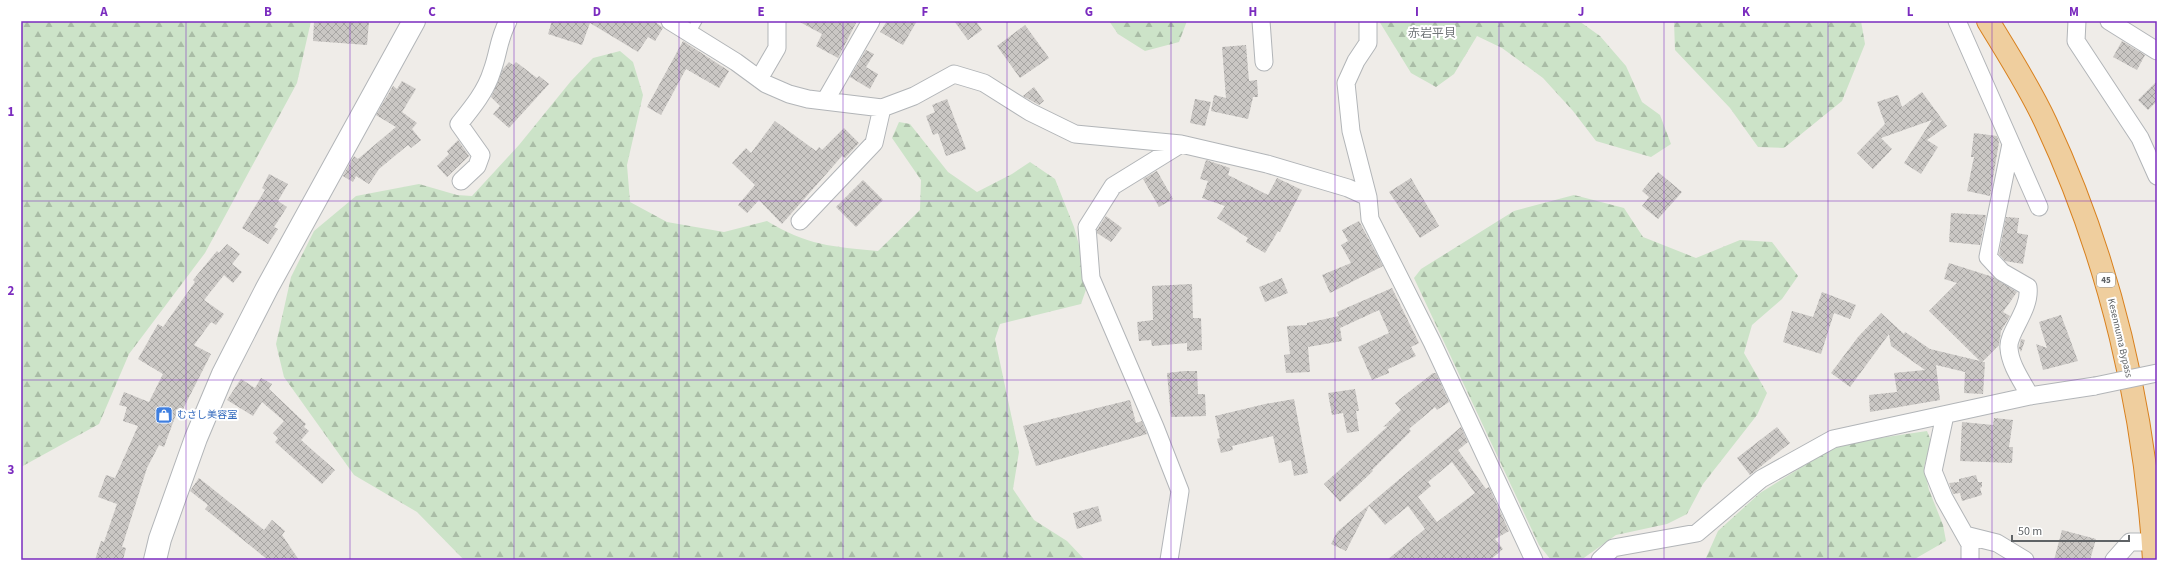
<svg xmlns="http://www.w3.org/2000/svg" width="2178" height="581" font-family="'Source Sans 3','Noto Sans JP',sans-serif">
  <style>
    .forest { fill: url(#forest-firs) }
    .building { fill: url(#building-cross-hatch); fill-rule: evenodd }
    .lines { fill: none; stroke-linecap: round; stroke-linejoin: round }
    .lane-casing { stroke: #b2b5b8; stroke-width: 11 }
    .street-casing { stroke: #b2b5b8; stroke-width: 19 }
    .secondary-casing { stroke: #b2b5b8; stroke-width: 24 }
    .highway-casing { stroke: #d8811f; stroke-width: 24 }
    .lane { stroke: #fff; stroke-width: 9 }
    .street { stroke: #fff; stroke-width: 17 }
    .secondary { stroke: #fff; stroke-width: 22 }
    .highway { stroke: #efce9e; stroke-width: 22 }
    .street-bridge-casing { stroke: #b2b5b8; stroke-width: 19; stroke-linecap: butt }
    .street-bridge { stroke: #fff; stroke-width: 17 }
    .grid { fill: none; stroke: #7b2cbf; stroke-width: 1; stroke-opacity: 0.55 }
    .labels { text-anchor: middle; dominant-baseline: central; stroke-width: 4; stroke-linejoin: round; paint-order: stroke }
    .shield { fill: #fff; stroke: #8f9294; stroke-width: 1 }
    .shield-label { font-size: 9px; font-weight: bold; fill: #5f6366 }
    .street-label { font-size: 10px; fill: #5f6366; stroke: #fff }
    .shop-label { font-size: 10px; fill: #366cbe; stroke: #fff; text-anchor: start }
    .quarter-label { font-size: 12px; fill: #707578; stroke: #fff }
    .neatline { fill: none; stroke: #7b2cbf; stroke-width: 1.5 }
    .grid-label { font-size: 13px; text-anchor: middle; font-weight: bold; fill: #7b2cbf }
  </style>
  <defs>
    <pattern id="forest-firs" width="22" height="20" patternUnits="userSpaceOnUse"><rect width="22" height="20" fill="#cce3c8"/><path d="M5 1l3.5 6h-7zM16 11l3.5 6h-7z" fill="#a9bca6"/></pattern>
    <pattern id="building-cross-hatch" width="8" height="8" patternUnits="userSpaceOnUse"><rect width="8" height="8" fill="#cac7c4"/><path d="M0 0l8 8M0 8l8-8" fill="none" stroke="#a7a5a3"/></pattern>
  </defs>
  <rect width="100%" height="100%" fill="#efece8"/>
  <path class="forest" d="M21 21H311L297 83 205 253 129 354 99 424 21 467Z
    M1109 21H1187L1179 42 1145 51 1118 34Z
    M1379 21H1579L1600 36 1626 66 1642 102 1660 115 1671 144 1651 157 1596 141 1573 111 1543 78 1502 48 1477 36 1454 74 1436 87 1411 73Z
    M1674 21H1861L1865 44 1842 101 1784 148 1758 147 1730 108 1675 50Z
    M620 51 633 62 643 95 627 165 630 202 667 222 724 232 767 221C806 245 833 247 878 251L920 210 921 180 892 138 899 122 910 124 948 172 977 192 1012 174 1030 162 1055 179 1074 227 1089 281 1081 304 1000 324 995 339 1019 452 1013 489 1034 520 1067 541 1085 560H464L417 512 354 475 284 377 276 344 291 277 314 231 356 196 419 184 457 195 472 196 519 145 571 81 593 58Z
    M1574 195 1624 208 1643 237 1696 258 1740 240 1772 242 1798 276 1782 299 1752 325 1744 353 1767 393 1757 415 1703 484 1687 514 1667 524 1616 535 1581 560H1551L1539 545 1414 278 1421 269 1514 211Z
    M1927 431 1931 441 1924 467 1929 490 1943 525 1946 541 1913 560H1705L1718 531 1760 493 1839 444Z"/>
  <path class="building" d="M314 21H369L367 45 313 41Z
    M552 21H654L663 28 655 41 648 37 638 52 590 23 582 45 548 34Z
    M798 21H857L838 58 816 46 822 34Z
    M887 21H917L903 45 880 32Z
    M954 21H976L982 30 968 40Z
    M1025 25 1049 58 1020 78 997 46Z
    M683 41 729 71 719 88 686 69 661 115 647 107Z
    M2122 41 2145 55 2137 70 2113 57Z
    M1246 45 1249 81 1257 80 1258 97H1253L1248 119 1211 111 1214 95 1226 98 1222 47Z
    M866 50 874 54 866 67 878 74 870 89 850 77Z
    M509 62 513 65 516 62 537 78 539 76 549 84 509 128 493 114 500 106 491 97 503 69Z
    M402 81 416 89 402 112 417 123 412 129 421 140 411 148 408 145 379 169 369 184 356 176 353 182 343 176 354 156 358 159 396 127 376 115 393 86 397 89Z
    M2157 81V101L2148 110 2138 100Z
    M1034 87 1044 101 1039 105 1023 96Z
    M1922 92 1947 126 1927 140 1938 147 1921 174 1904 163 1932 120 1881 138 1892 149 1873 169 1857 153 1885 124 1877 102 1898 95 1902 107Z
    M947 99 966 149 946 156 938 133 933 135 926 116 935 112 932 105Z
    M1195 99 1211 102 1205 126 1190 123Z
    M775 121 816 151 819 147 822 150 844 128 859 143 845 158 842 156 782 224 759 200 747 213 738 205 755 185 732 163 746 148 751 153Z
    M1974 133 1997 136 1999 142 1990 196 1967 191 1974 157H1971Z
    M458 140 469 156 447 177 437 166 449 154 447 151Z
    M1206 160 1230 168 1228 175 1268 195 1277 178 1302 190 1280 232 1278 231 1265 253 1246 242 1248 238 1217 218 1225 206 1202 198 1208 181 1200 179Z
    M1157 171 1173 199 1159 207 1143 179Z
    M1658 172 1682 192 1658 219 1642 206 1649 197 1642 191Z
    M269 174 288 184 278 201 287 207 274 227 278 229 268 244 242 228 265 190 262 188Z
    M1411 178 1439 226 1420 238 1389 192Z
    M863 180 883 200 856 227 836 207Z
    M1951 213 1986 215 1980 245 1949 242Z
    M1106 216 1122 228 1111 242 1097 233V230Z
    M2006 217 2019 218 2017 233 2028 235 2023 264 2005 261 1999 254Z
    M1359 221 1383 266 1330 293 1322 275 1351 263 1341 245 1348 241 1342 230Z
    M227 244 240 254 232 264 242 272 233 283 224 275 204 300 224 314 216 325 211 322 194 345 211 354 182 411 178 409 164 447 159 445 147 468 122 547 126 548 123 560H95L101 541 104 542 117 504 98 497 106 475 115 478 138 426 123 421 127 407 119 405 124 392 149 402 163 374 138 359 158 324 163 327 195 282 193 280 217 251 219 253Z
    M1949 263 1993 277 2017 292 2003 312 2010 316 2001 331 1999 345 1982 362H1985L1983 394 1964 393 1965 372 1936 365 1940 400 1870 412 1869 395 1897 392 1894 373 1925 370 1891 346 1889 334 1850 387 1831 373 1858 337 1881 313 1904 334 1905 332 1930 349 1980 361 1929 311 1957 283 1944 279Z
    M1282 278 1288 293 1265 302 1259 287Z
    M1192 284 1193 318H1201L1202 350 1187 351V343L1152 346 1151 340 1139 341 1137 322 1153 320 1152 286Z
    M1392 288 1419 343 1411 347 1416 356 1388 369 1389 373 1372 380 1358 347 1389 333 1379 310 1340 328 1342 341 1308 347 1310 372 1286 373 1284 355 1290 354 1287 326 1307 325V323L1339 316 1337 312Z
    M1822 292 1856 305 1850 319 1834 313 1821 354 1783 342 1792 311 1813 317Z
    M2061 315 2078 361 2043 370 2036 344 2047 348 2039 322Z
    M2021 339 2025 340 2021 352 2019 348Z
    M1185 371H1197L1198 394H1205L1206 416 1171 417 1167 373Z
    M1433 373H1436L1449 402 1437 410 1435 407 1409 429 1411 431 1372 470 1373 471 1340 502 1324 484 1388 426 1383 427 1401 410 1395 403Z
    M261 378 272 384 269 389 306 424 304 427 309 431 301 440 335 470 322 484 275 442 278 438 273 433 284 421 262 402 253 416 227 400 241 379 255 388Z
    M1355 389 1359 411H1356L1359 431 1347 433 1343 413 1332 415 1328 393Z
    M1294 399 1308 473 1294 476 1291 460 1279 463 1273 436 1232 446 1233 450 1221 453 1217 439 1220 438 1215 416 1265 404Z
    M1130 400 1136 423 1142 421 1147 434 1036 466 1023 426Z
    M1994 418 2013 420 2009 447H2013L2012 463 1960 461 1962 422 1993 425Z
    M1461 427 1468 442 1458 450 1486 489 1489 487 1509 531 1495 539 1503 549 1490 560H1387L1425 529 1408 506 1385 525 1369 506 1346 551 1331 544 1337 532ZM1452 462 1475 493 1437 522 1418 497 1431 486 1428 482Z
    M1777 427 1790 443 1750 475 1737 458Z
    M1976 475 1978 482H1982V487L1980 488 1982 495 1962 501 1960 493 1953 494 1949 483 1959 482V479Z
    M199 478 264 530 272 520 285 531 282 535 299 560H268L205 509 208 505 190 491Z
    M1098 506 1102 521 1077 529 1073 513Z
    M2062 530 2096 539 2090 560H2054Z"/>
  <g class="lines">
    <defs>
      <path id="lane" d="M690 33 697 21"/>
      <path id="street" d="M670 21 736 62 766 84 789 94 808 99 882 108 914 96 954 74 984 83 1030 112 1075 134 1181 144 1267 164 1348 188 1368 197 1370 219 1432 342 1534 560
        M1261 21 1264 62
        M1957 21 2039 207
        M2077 21 2076 41 2140 138 2157 176
        M2109 21 2157 51
        M759 79 777 48V21
        M825 101 871 21
        M2011 144 1988 257 2002 272 2028 287C2031 310 2007 333 2009 348 2010 365 2022 381 2030 396
        M461 181 477 166 481 155 459 124C472 108 486 91 492 71 499 52 498 40 508 21
        M1368 197 1351 131 1346 83 1356 61 1368 43V21
        M800 221 874 143 882 108
        M1945 415 1933 471 1944 498 1970 544V560
        M1965 535 1997 543 2025 560
        M1169 560 1180 491 1155 427 1091 278 1087 227 1113 186 1181 144
        M1600 560 1613 548 1697 533 1761 479 1833 439 2030 396 2095 386
        M2114 560 2130 542H2153"/>
      <path id="secondary" d="M155 560 160 539 196 438 223 374 267 288 414 21"/>
      <path id="highway" d="M1988 21C2008 54 2030 88 2046 123 2110 260 2145 410 2154 560"/>
    </defs>
    <use href="#lane" class="lane-casing"/>
    <use href="#street" class="street-casing"/>
    <use href="#secondary" class="secondary-casing"/>
    <use href="#highway" class="highway-casing"/>
    <use href="#lane" class="lane"/>
    <use href="#street" class="street"/>
    <use href="#secondary" class="secondary"/>
    <use href="#highway" class="highway"/>
    <defs>
      <path id="street-bridge" d="M2095 386 2157 373"/>
    </defs>
    <use href="#street-bridge" class="street-bridge-casing"/>
    <use href="#street-bridge" class="street-bridge"/>
  </g>
  <path class="grid" d="M186 21V560M350 21V560M514 21V560M679 21V560M843 21V560M1007 21V560M1171 21V560M1335 21V560M1499 21V560M1664 21V560M1828 21V560M1992 21V560M21 201H2157M21 380H2157"/>
  <defs>
    <symbol id="shop-square" viewBox="-11 -11 22 22"><rect x="-9" y="-9" width="18" height="18" rx="4" fill="#3f7fe0" stroke="#fff"/><path d="M-5-2.5h2.3a2.7 3.5 0 0 1 5.4 0H5L5.5 6h-11ZM-1.5-2.5h3a1.5 2.3 0 0 0-3 0Z" fill="#fff"/></symbol>
  </defs>
  <g fill-rule="evenodd">
    <use href="#shop-square" x="154" y="405" width="20" height="20"/>
  </g>
  <g class="labels">
    <rect class="shield" x="2097" y="273" width="18" height="14" rx="3"/>
    <g class="shield-label">
      <text x="2106" y="280">45</text>
    </g>
    <g class="street-label">
      <text transform="translate(2120 338) rotate(77)">Kesennuma Bypass</text>
    </g>
    <g class="shop-label">
      <text x="177" y="415">むさし美容室</text>
    </g>
    <g class="quarter-label">
      <text x="1432" y="33">赤岩平貝</text>
    </g>
  </g>
  <rect width="2178" height="581" fill="none" stroke="#ffffff" stroke-width="44"/>
  <path d="M2012 535v6h117v-6" fill="none" stroke="#5f6366" stroke-width="2"/>
  <text x="2018" y="535" font-size="12" fill="#5f6366" stroke="#ffffff" stroke-width="3" paint-order="stroke">50 m</text>
  <rect x="22" y="22" width="2134" height="537" class="neatline"/>
  <g class="grid-label">
    <text x="104" y="16">A</text>
    <text x="268" y="16">B</text>
    <text x="432" y="16">C</text>
    <text x="597" y="16">D</text>
    <text x="761" y="16">E</text>
    <text x="925" y="16">F</text>
    <text x="1089" y="16">G</text>
    <text x="1253" y="16">H</text>
    <text x="1417" y="16">I</text>
    <text x="1581" y="16">J</text>
    <text x="1746" y="16">K</text>
    <text x="1910" y="16">L</text>
    <text x="2074" y="16">M</text>
    <text x="11" y="116">1</text>
    <text x="11" y="295">2</text>
    <text x="11" y="474">3</text>
  </g>
</svg>
